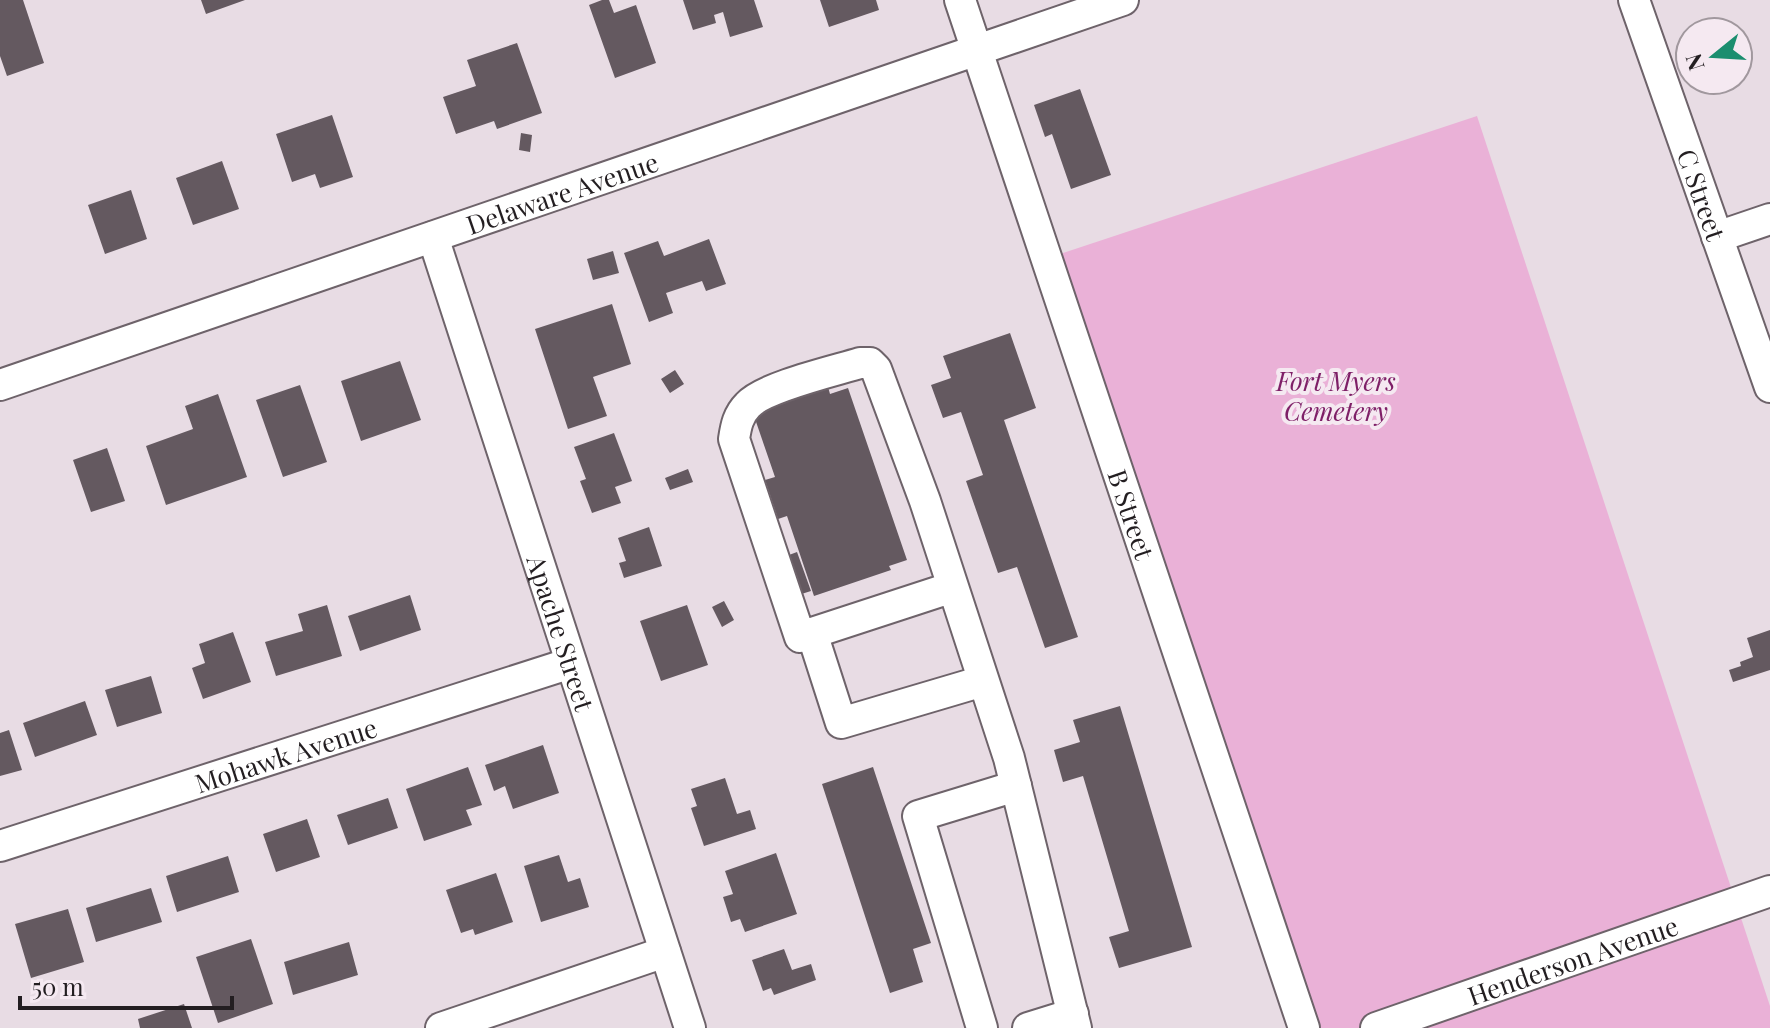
<svg xmlns="http://www.w3.org/2000/svg" width="1770" height="1028" font-family="'Playfair Display',serif">
  <style>
    .green { fill: #eab1d7 }
    .building { fill: #645960 }
    .lines { fill: none; stroke-linecap: round; stroke-linejoin: round }
    .minor-casing { stroke: #6e636a; stroke-width: 34 }
    .minor { stroke: #fff; stroke-width: 30 }
    .labels { text-anchor: middle; dominant-baseline: central; stroke-width: 8; stroke-linejoin: round; paint-order: stroke }
    .street-label { font-size: 26px; fill: #231e21; stroke: #f5e9f1 }
    .park-label { font-size: 26px; font-style: italic; fill: #7e1f67; stroke: #f5e9f1 }
  </style>
  <rect width="100%" height="100%" fill="#e8dce4"/>
  <path class="green" d="M1477 116 1770 1006V1028H1318L1057 255Z"/>
  <path class="building" d="M0 0H23L44 63 7 76 0 56Z
    M201 0H245L206 14Z
    M602 0H609L614 13 636 5 656 63 615 78 589 5Z
    M683 0H754L763 27 730 37 723 12 714 15 716 23 693 30Z
    M820 0H876L879 10 829 27Z
    M517 43 542 113 497 129 494 121 456 134 443 97 476 86 467 60Z
    M1080 89 1111 175 1071 189 1052 134 1045 137 1034 105Z
    M332 115 353 177 320 188 315 174 292 182 276 134Z
    M521 133 532 135 530 152 519 150Z
    M222 161 239 209 193 225 176 178Z
    M131 190 147 239 105 254 88 205Z
    M709 239 726 284 706 291 702 281 666 293 673 313 649 322 624 253 658 241 664 256Z
    M613 251 619 273 593 280 587 259Z
    M612 304 631 364 593 377 607 416 568 429 535 329Z
    M1010 333 1036 408 1004 420 1078 637 1045 648 1017 567 998 573 966 481 983 475 961 412 943 418 931 385 951 378 943 356Z
    M400 361 421 420 361 441 341 381Z
    M675 370 684 384 670 393 661 379Z
    M300 385 327 462 283 477 256 400Z
    M828 387 830 394 848 388 907 560 889 566 891 570 814 596 787 516 778 519 765 480 775 477 753 413Z
    M218 394 247 477 166 505 146 446 193 429 185 406Z
    M614 433 632 481 615 487 621 503 592 513 580 481 586 479 574 447Z
    M107 448 125 501 91 512 73 460Z
    M688 469 693 482 670 490 665 478Z
    M649 527 662 566 624 578 619 563 626 561 618 538Z
    M797 552 811 591 795 596 781 558Z
    M410 595 421 630 360 651 348 616Z
    M724 601 734 620 722 627 712 607Z
    M327 605 342 656 276 676 265 642 303 631 298 614Z
    M687 605 708 665 661 681 640 621Z
    M1770 630V670L1733 682 1729 670 1741 666 1740 662 1753 657 1747 638Z
    M233 632 251 682 203 699 192 668 205 663 199 644Z
    M151 676 162 713 117 727 105 690Z
    M85 701 97 735 35 757 23 723Z
    M1120 706 1192 947 1119 968 1109 937 1129 931 1083 776 1063 782 1054 750 1080 742 1073 720Z
    M9 730 22 770 0 776V733Z
    M543 745 559 793 513 809 505 786 494 791 485 765Z
    M468 767 482 805 466 810 472 825 424 841 406 789Z
    M873 767 931 943 913 949 923 982 890 993 822 784Z
    M725 778 737 814 750 810 756 829 704 846 691 808 697 806 691 789Z
    M388 798 398 828 348 845 337 815Z
    M307 819 320 857 276 872 263 834Z
    M776 853 797 914 745 932 740 919 731 922 723 897 733 894 725 871Z
    M559 855 568 882 580 878 589 907 541 922 524 866Z
    M228 856 239 892 177 912 166 876Z
    M496 873 513 922 475 935 473 929 461 933 446 890Z
    M151 888 162 922 96 942 86 908Z
    M68 909 84 962 31 978 15 924Z
    M251 939 273 1004 218 1023 196 957Z
    M349 942 358 975 293 995 284 962Z
    M784 949 792 970 811 964 816 980 774 995 771 988 763 991 752 960Z
    M184 1004 192 1028H140L138 1019Z"/>
  <g class="lines">
    <defs>
      <g id="minor">
        <path id="s1" d="M960 0 1304 1028"/>
        <path id="s2" d="M1634 0 1770 387"/>
        <path id="s3" d="M433 237 690 1028"/>
        <path d="M1717 237 1770 219"/>
        <path id="s4" d="M0 385 1123 0"/>
        <path d="M953 587 800 637 734 439C736 426 738 415 748 405 764 387 834 371 860 363H870L876 369 925 501 1009 758 1076 1028"/>
        <path d="M812 633 841 723 983 681"/>
        <path id="s5" d="M0 846 571 663"/>
        <path d="M441 1028 665 952"/>
        <path d="M982 1028 918 816 1016 786"/>
        <path d="M1028 1028 1073 1014"/>
        <path id="s6" d="M1376 1028 1770 891"/>
      </g>
    </defs>
    <use href="#minor" class="minor-casing"/>
    <use href="#minor" class="minor"/>
  </g>
  <g class="labels">
    <g class="street-label">
      <text stroke="none"><textPath href="#s4" startOffset="594">Delaware Avenue</textPath></text>
      <text stroke="none"><textPath href="#s2" startOffset="206">C Street</textPath></text>
      <text stroke="none"><textPath href="#s1" startOffset="542">B Street</textPath></text>
      <text stroke="none"><textPath href="#s3" startOffset="416">Apache Street</textPath></text>
      <text stroke="none"><textPath href="#s5" startOffset="300">Mohawk Avenue</textPath></text>
      <text stroke="none"><textPath href="#s6" startOffset="208">Henderson Avenue</textPath></text>
    </g>
    <g class="park-label">
      <text x="1336" y="380">Fort Myers<tspan x="1336" dy="30">Cemetery</tspan></text>
    </g>
  </g>
  <g transform="translate(1714 56) rotate(252)"><circle r="38" fill="#f5e9f1" stroke="#a1989e" stroke-width="2"/>
  <path d="M0-6L14 30L0 20L-14 30Z" fill="#1b8e6f"/>
  <text y="-12" font-size="22" font-weight="bold" text-anchor="middle" fill="#231e21">N</text>
  </g>
  <path d="M20 996v12h212v-12" fill="none" stroke="#231e21" stroke-width="4"/>
  <text x="32" y="996" font-size="24" fill="#231e21" stroke="#f5e9f1" stroke-width="6" paint-order="stroke">50 m</text>
</svg>
